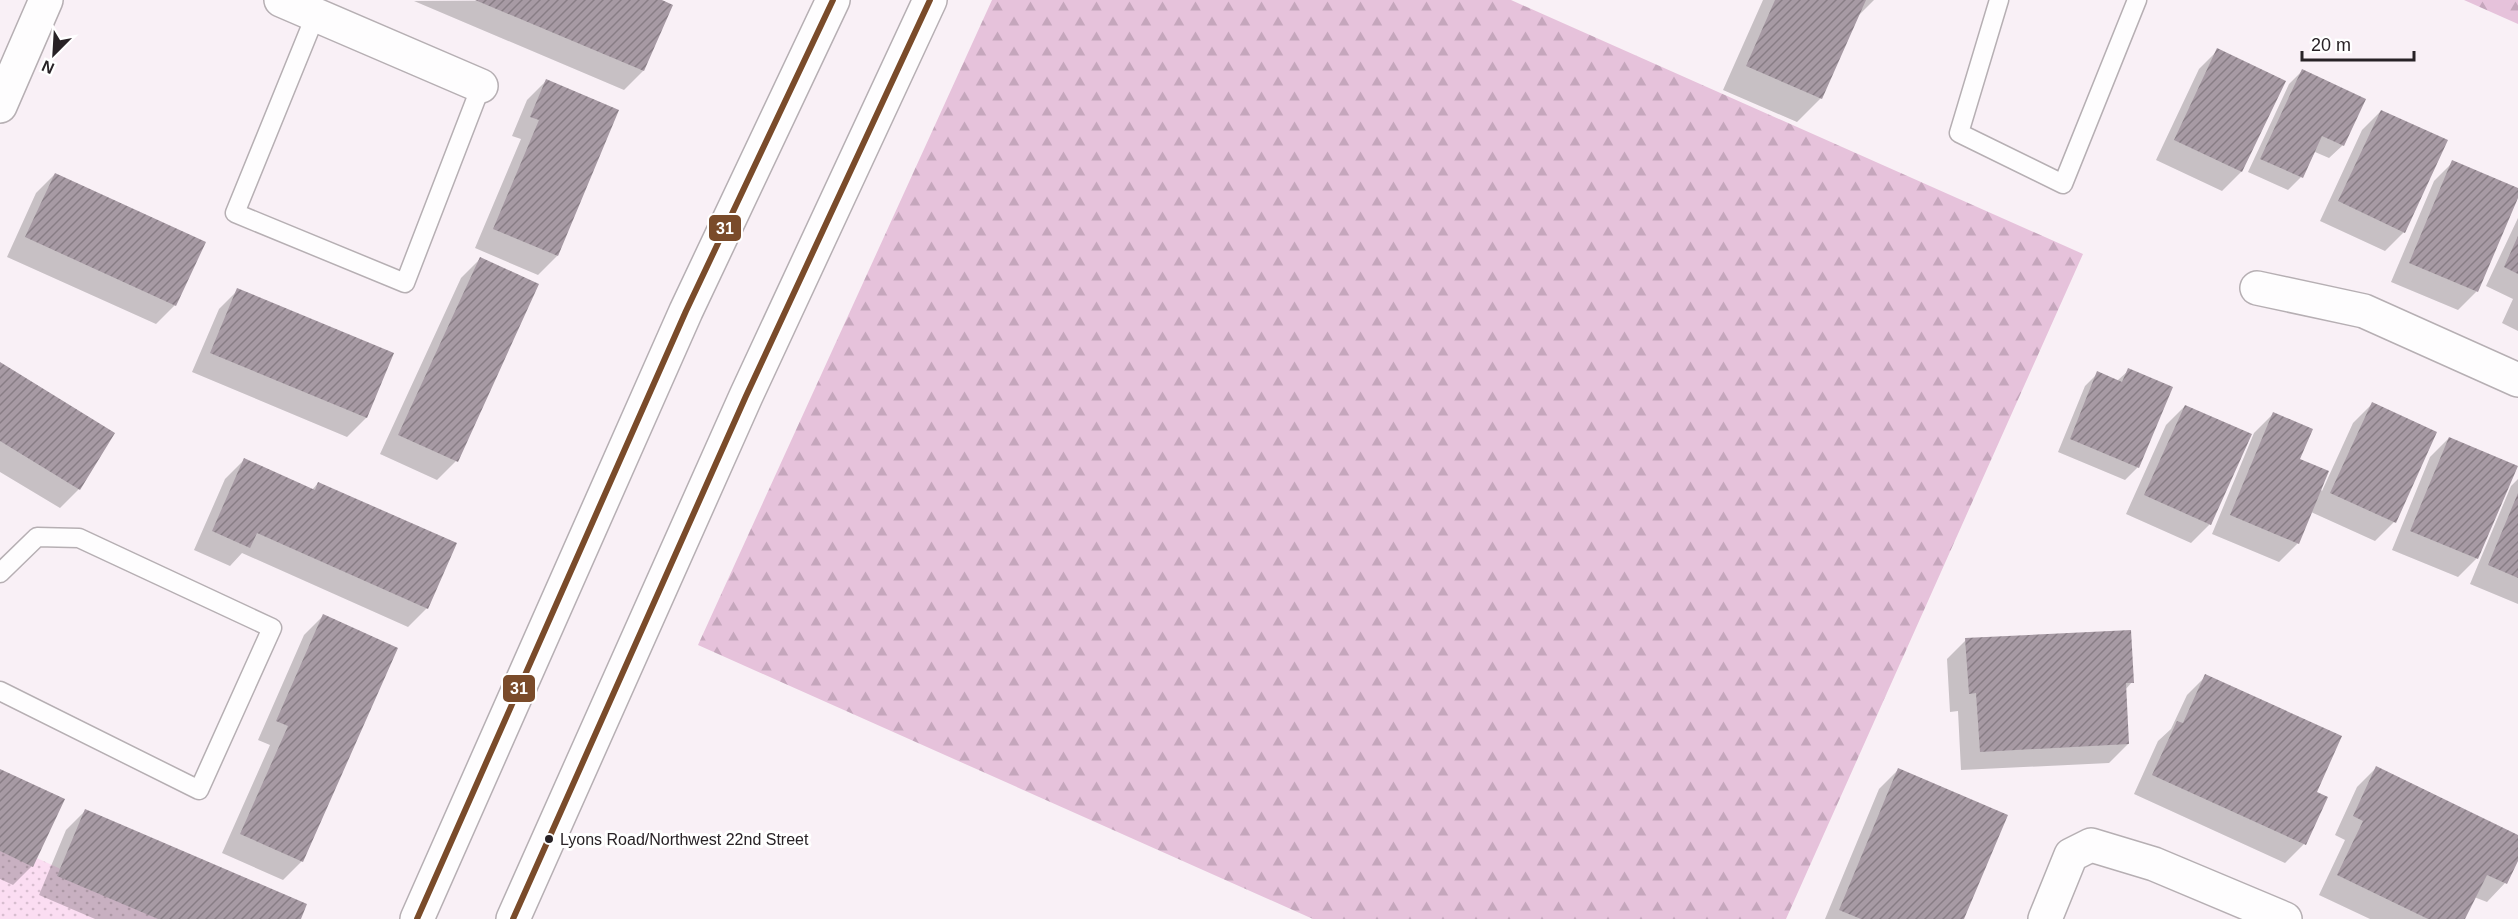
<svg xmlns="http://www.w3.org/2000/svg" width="2518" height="919" font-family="Arial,sans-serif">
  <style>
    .forest { fill: url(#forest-firs) }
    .park { fill: url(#park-dots) }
    .shadow { fill: #0003 }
    .building { fill: url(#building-hatch) }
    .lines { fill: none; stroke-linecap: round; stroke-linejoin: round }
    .lane-casing { stroke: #b6afb3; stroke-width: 21 }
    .street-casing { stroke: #b6afb3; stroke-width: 36 }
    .primary-casing { stroke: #b6afb3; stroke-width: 36 }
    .lane { stroke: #fefdfe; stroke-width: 18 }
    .street { stroke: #fefdfe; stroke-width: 33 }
    .primary { stroke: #fefdfe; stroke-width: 33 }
    .bus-1-casing { stroke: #fff; stroke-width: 10 }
    .bus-1 { stroke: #7a4b2a; stroke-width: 6 }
    .bus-dot { fill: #282226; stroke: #fff; stroke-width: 2 }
    .labels { text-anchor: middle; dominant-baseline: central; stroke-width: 6; stroke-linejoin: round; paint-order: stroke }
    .bus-label { font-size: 16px; fill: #282226; stroke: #fff; text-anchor: start }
    .line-badge { stroke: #fff; stroke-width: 2 }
    .badge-label { font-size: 16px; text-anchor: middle; font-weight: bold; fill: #fff }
  </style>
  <defs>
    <pattern id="forest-firs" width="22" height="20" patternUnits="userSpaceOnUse" patternTransform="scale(1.5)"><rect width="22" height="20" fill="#e6c2db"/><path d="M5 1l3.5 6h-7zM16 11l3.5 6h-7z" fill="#c5a6bc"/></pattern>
    <pattern id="park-dots" width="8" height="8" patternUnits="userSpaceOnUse" patternTransform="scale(1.5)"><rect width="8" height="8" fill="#fbddf2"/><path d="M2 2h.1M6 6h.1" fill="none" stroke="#d7bdcf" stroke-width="1.8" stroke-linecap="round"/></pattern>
    <pattern id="building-hatch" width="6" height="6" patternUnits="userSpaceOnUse" patternTransform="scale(1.5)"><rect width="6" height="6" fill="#a79aa4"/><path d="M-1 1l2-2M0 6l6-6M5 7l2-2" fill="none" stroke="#887d85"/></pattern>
  </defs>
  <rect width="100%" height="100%" fill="#f9f0f6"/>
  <path class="forest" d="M992 0H1511L2083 254 1786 919H1313L698 645Z
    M2464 0H2518V24Z"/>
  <path class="park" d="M0 841 169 919H0Z"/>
  <path class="shadow" d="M658 0 671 5 643 71 624 90 414 1Z
    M1763 0H1874L1857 17 1821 98 1797 122 1723 90Z
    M2218 50 2241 172 2222 191 2156 160 2199 69Z
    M2302 71 2343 145 2329 158 2315 152 2301 177 2288 190 2248 172 2289 84Z
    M546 81 557 256 538 275 475 248 521 139 512 136 527 100Z
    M2381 111 2404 232 2385 251 2320 221 2362 130Z
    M2453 162 2518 189 2477 291 2458 310 2391 282 2434 181Z
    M55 174 175 305 156 324 7 257 36 193Z
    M2518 218V331L2502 323 2513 299 2486 286Z
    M480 259 456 461 437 480 380 454 461 278Z
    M238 290 392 354 366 418 347 437 192 372 219 309Z
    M0 364 79 489 60 508 0 472Z
    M2129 370 2138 467 2125 480 2058 452 2085 386 2098 373 2117 381Z
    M2372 404 2394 522 2375 541 2311 512 2298 543 2279 562 2212 534 2254 433 2273 414 2298 460 2322 491 2353 423Z
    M2185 406 2210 524 2191 543 2126 514 2166 425Z
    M2449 438 2477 558 2458 577 2392 550 2430 457Z
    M244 460 312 490 318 483 427 608 408 627 242 553 230 566 194 550 225 479Z
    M2518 479V604L2470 584 2511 486Z
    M323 616 302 861 283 880 222 853 270 745 258 740 304 635Z
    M1966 640 2132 682 2125 690 2128 744 2109 763 1961 770 1958 711 1950 712 1947 659Z
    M2206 676 2315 793 2326 798 2304 844 2285 863 2134 794 2158 741 2171 729 2187 695Z
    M2376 768 2518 836V858L2505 883 2487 902 2474 897 2464 919H2370L2319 895 2345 840 2335 835 2357 787Z
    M1898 770 1962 919H1825L1879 789Z
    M0 771 32 866 13 885 0 879Z
    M85 811 299 919H95L39 895 66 830Z"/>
  <path class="building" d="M475 0H662L673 5 644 71Z
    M1775 0H1866L1822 99 1746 66Z
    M2217 48 2286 81 2242 172 2174 140Z
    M2302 69 2366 99 2344 146 2322 136 2303 178 2260 159Z
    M546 79 619 110 558 256 493 229 539 120 530 117Z
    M2381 110 2448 140 2405 233 2338 201Z
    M2452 160 2518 188V198L2478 292 2409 263Z
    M55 173 206 242 176 306 25 237Z
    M2518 236V274L2504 267Z
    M480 257 539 284 458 462 398 435Z
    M237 288 394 353 367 418 210 353Z
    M0 362 115 433 80 490 0 441Z
    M2128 368 2173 387 2139 468 2070 439 2097 371 2122 382Z
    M2372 402 2437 432 2396 523 2330 493Z
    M2185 405 2252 434 2211 525 2144 495Z
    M2273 412 2313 429 2300 459 2329 471 2299 544 2230 515Z
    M2449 437 2518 466 2478 559 2410 531Z
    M244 458 315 490 318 482 457 543 428 609 257 533 250 548 212 531Z
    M2518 493V578L2488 565Z
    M323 614 398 648 303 862 240 834 288 726 276 721Z
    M2131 630 2134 683H2126L2129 744 1980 752 1976 693 1969 694 1965 638Z
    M2205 674 2342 736 2317 792 2328 797 2306 845 2152 775 2177 721 2183 723Z
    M2376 766 2518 835V861L2507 884 2487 875 2465 919H2428L2337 875 2363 821 2353 816Z
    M1898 768 2008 815 1964 919H1861L1839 910Z
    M0 769 65 799 33 867 0 851Z
    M85 809 307 904 301 919H158L57 876Z"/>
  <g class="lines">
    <defs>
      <path id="lane" d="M1999 0 1959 133 2063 184 2137 0
        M316 14 235 213 405 283 481 86
        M0 573 37 537 79 538 272 628 199 790 0 691"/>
      <path id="street" d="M281 0 481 86
        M0 106 46 0
        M2257 288 2364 311 2518 380
        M2045 919 2071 855 2091 845 2154 864 2285 919"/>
      <path id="primary" d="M417 919 686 311 833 0
        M513 919 746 396 930 0"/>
    </defs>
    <use href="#lane" class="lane-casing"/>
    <use href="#street" class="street-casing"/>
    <use href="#primary" class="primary-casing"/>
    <use href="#lane" class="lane"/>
    <use href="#street" class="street"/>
    <use href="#primary" class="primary"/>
    <defs>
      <path id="bus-1" d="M417 919 686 311 833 0
        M513 919 746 396 930 0"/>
    </defs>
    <use href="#bus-1" class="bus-1-casing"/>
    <use href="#bus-1" class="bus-1"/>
  </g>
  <circle class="bus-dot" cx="549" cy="839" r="5"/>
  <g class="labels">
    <g class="bus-label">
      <text x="560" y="839">Lyons Road/Northwest 22nd Street</text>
    </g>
  </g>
  <g class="line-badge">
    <rect x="708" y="214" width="34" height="28" rx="6" fill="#7a4b2a"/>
    <rect x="502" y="674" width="34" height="29" rx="6" fill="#7a4b2a"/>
  </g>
  <g class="badge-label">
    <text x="725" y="234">31</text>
    <text x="519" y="694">31</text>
  </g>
  <g transform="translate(54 54) rotate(204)" stroke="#ffffff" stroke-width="4.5" paint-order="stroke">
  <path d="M0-4.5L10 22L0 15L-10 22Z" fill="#282226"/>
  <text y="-9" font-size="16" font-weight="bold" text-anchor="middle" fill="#282226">N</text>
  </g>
  <path d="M2302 51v9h112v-9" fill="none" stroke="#282226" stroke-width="3"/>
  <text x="2311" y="51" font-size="18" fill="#282226" stroke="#ffffff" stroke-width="4.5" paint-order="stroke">20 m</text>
</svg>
